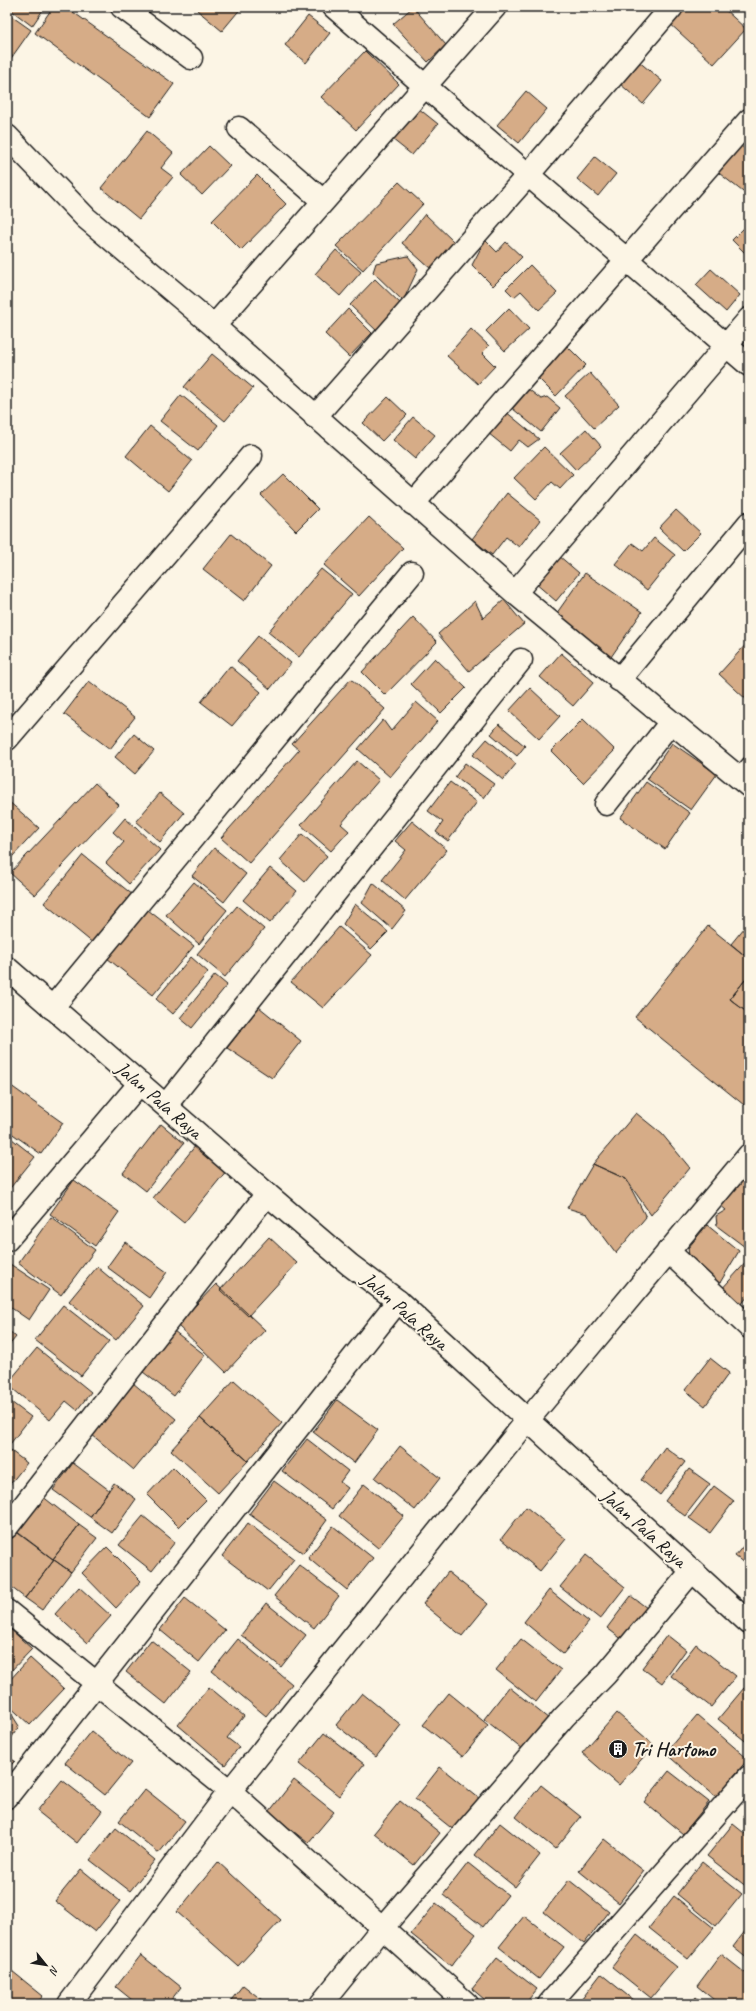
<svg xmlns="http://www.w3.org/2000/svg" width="756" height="2011" font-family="Caveat,sans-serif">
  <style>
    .building { fill: #d6ac87; stroke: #1c1c1c }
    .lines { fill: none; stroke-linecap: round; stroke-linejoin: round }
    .service-casing { stroke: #1c1c1c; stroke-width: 17 }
    .minor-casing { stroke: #1c1c1c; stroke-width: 25 }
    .secondary-casing { stroke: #1c1c1c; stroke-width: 25 }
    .service { stroke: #fcf5e5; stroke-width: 14 }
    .minor { stroke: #fcf5e5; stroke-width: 22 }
    .secondary { stroke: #fcf5e5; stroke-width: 22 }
    .labels { text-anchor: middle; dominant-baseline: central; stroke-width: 4; stroke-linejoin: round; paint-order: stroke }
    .street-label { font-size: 20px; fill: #1c1c1c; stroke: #fcf5e5 }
    .poi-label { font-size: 20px; font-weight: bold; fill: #1c1c1c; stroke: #fcf5e5; text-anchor: start }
  </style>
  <rect width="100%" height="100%" fill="#fcf5e5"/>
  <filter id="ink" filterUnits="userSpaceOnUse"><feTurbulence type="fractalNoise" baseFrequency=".025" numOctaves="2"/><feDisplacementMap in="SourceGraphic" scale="8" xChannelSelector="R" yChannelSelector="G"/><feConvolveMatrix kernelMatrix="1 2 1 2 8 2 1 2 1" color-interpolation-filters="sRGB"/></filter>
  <g filter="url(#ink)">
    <path class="building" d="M7 7H45L32 26Z
      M53 7H66L174 84 150 117 35 33Z
      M200 7H242L222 31 197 10Z
      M413 7 446 45 428 62 393 24Z
      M679 7H722L746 29 714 64 667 21Z
      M7 13 31 30 7 64Z
      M308 16 330 33 306 63 285 45Z
      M365 51 399 84 356 130 321 97Z
      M637 60 662 81 643 104 619 83Z
      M526 91 547 109 519 143 497 125Z
      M418 108 438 124 412 155 392 139Z
      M147 131 173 153 161 168 173 177 139 219 101 188Z
      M736 142 749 152V193L747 195 715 170Z
      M209 146 230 166 202 195 181 175Z
      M595 157 616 174 598 196 577 179Z
      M257 175 286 204 241 250 212 221Z
      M399 182 423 204 363 270 336 246Z
      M425 214 454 242 431 269 402 243Z
      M749 223V257L732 240Z
      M485 240 497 252 506 242 522 257 493 286 472 265Z
      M336 250 361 272 340 296 315 274Z
      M408 256 418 269 403 301 373 272 376 263Z
      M530 265 557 293 539 310 521 291 514 297 506 289Z
      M711 269 740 295 726 312 696 285Z
      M375 279 403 306 379 333 350 305Z
      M509 308 529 329 505 351 486 331Z
      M348 309 372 333 349 357 325 334Z
      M471 329 489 346 482 353 495 366 478 384 447 356Z
      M565 344 586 365 556 396 535 375Z
      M212 354 253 388 225 421 184 387Z
      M590 373 619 405 594 428 565 396Z
      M523 385 541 399 547 397 560 408 541 432 507 404Z
      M181 395 218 425 198 451 160 421Z
      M388 397 407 415 382 441 363 423Z
      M505 411 539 439 528 447 519 440 510 451 488 433Z
      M413 417 435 435 415 459 393 440Z
      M150 426 192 461 168 491 126 456Z
      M586 429 601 446 576 470 560 453Z
      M544 447 573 475 560 489 552 482 536 499 514 478Z
      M283 474 318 509 296 531 261 495Z
      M507 493 540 520 519 547 506 537 492 555 472 539Z
      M676 510 701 533 683 551 659 528Z
      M369 517 403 548 359 596 324 565Z
      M231 534 271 566 244 601 203 569Z
      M654 538 675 555 647 590 615 564 632 543 643 551Z
      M558 555 579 573 556 601 535 583Z
      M321 569 352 594 299 657 268 632Z
      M585 573 642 612 611 657 554 617Z
      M504 600 524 624 469 671 438 634 475 601 483 618Z
      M413 617 437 642 385 695 362 672Z
      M258 636 291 663 270 689 237 661Z
      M749 641V702L719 674Z
      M561 653 594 682 573 706 540 677Z
      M435 658 466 688 441 713 411 684Z
      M230 666 261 692 232 726 201 702Z
      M351 679 385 709 249 863 221 838 299 750 292 744Z
      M89 681 135 717 110 749 64 714Z
      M530 688 560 716 539 739 509 711Z
      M416 702 438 721 390 777 358 749 383 720 391 731Z
      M583 719 615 750 583 783 551 751Z
      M499 724 525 746 517 756 491 734Z
      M134 734 154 751 135 774 115 757Z
      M487 739 516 764 503 780 473 755Z
      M672 743 717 774 691 810 647 779Z
      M357 761 379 780 341 824 349 831 331 851 301 825Z
      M465 763 494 784 484 798 455 777Z
      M450 782 477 802 448 841 436 832 443 822 428 811Z
      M646 782 690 813 665 849 620 818Z
      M95 783 119 805 35 895 10 873Z
      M160 793 184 813 160 842 136 821Z
      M7 800 39 828 12 857 7 852Z
      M125 818 160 850 129 884 106 863 124 842 113 832Z
      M412 821 447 850 405 900 382 880 406 850 395 841Z
      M302 834 327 856 305 882 280 860Z
      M214 848 246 874 224 902 192 876Z
      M83 855 133 895 94 944 44 903Z
      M270 868 297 891 270 923 243 900Z
      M194 882 227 910 199 944 166 915Z
      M373 883 406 911 392 929 362 903Z
      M355 904 388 932 371 949 343 924Z
      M237 906 264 929 225 977 197 954Z
      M148 910 194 946 153 995 107 958Z
      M749 922V959L731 944Z
      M708 926 749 959V975L730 999 749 1014V1098L744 1105 635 1017Z
      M339 927 372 955 323 1008 291 982Z
      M191 957 208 972 173 1014 156 999Z
      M215 975 227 985 192 1028 180 1018Z
      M749 975V1014L730 999Z
      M259 1007 301 1041 272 1078 227 1048Z
      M7 1083 63 1123 41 1154 7 1130Z
      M636 1113 662 1134 690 1168 651 1215 626 1179 593 1164Z
      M161 1124 184 1143 146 1191 123 1173Z
      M7 1135 35 1157 7 1192Z
      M196 1145 227 1170 184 1223 153 1198Z
      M593 1164 626 1179 646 1217 616 1253 587 1214 567 1208Z
      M74 1180 119 1212 95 1246 50 1214Z
      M744 1180 749 1181V1250L717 1226 716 1216 726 1210 720 1205Z
      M51 1217 95 1250 61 1295 18 1263Z
      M707 1225 739 1251 718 1286 690 1263 688 1248Z
      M269 1237 297 1263 248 1316 220 1290Z
      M125 1242 167 1272 149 1298 107 1267Z
      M749 1259V1295L739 1307 719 1292Z
      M10 1264 49 1290 29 1320 7 1305V1269Z
      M97 1267 144 1306 116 1340 69 1301Z
      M216 1284 265 1330 226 1372 177 1325Z
      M63 1305 109 1341 81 1376 35 1340Z
      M7 1329 16 1337 7 1348Z
      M174 1331 205 1355 174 1396 143 1372Z
      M37 1348 91 1392 77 1410 66 1401 50 1420 7 1384Z
      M710 1358 729 1373 705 1406 685 1390Z
      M234 1380 282 1423 248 1461 200 1418Z
      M133 1383 176 1419 134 1470 91 1434Z
      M7 1399 31 1417 7 1448 27 1463 7 1488Z
      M337 1400 378 1430 354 1463 313 1432Z
      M200 1418 248 1461 218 1493 171 1450Z
      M307 1439 348 1471 340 1482 348 1488 332 1509 282 1471Z
      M400 1446 440 1478 415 1510 375 1478Z
      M665 1447 685 1462 660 1495 641 1480Z
      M73 1463 109 1490 90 1517 53 1490Z
      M173 1467 206 1500 179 1527 147 1495Z
      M689 1469 710 1484 685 1516 665 1501Z
      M274 1481 327 1520 303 1553 249 1514Z
      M114 1483 136 1499 112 1533 90 1517Z
      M364 1484 404 1516 378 1548 339 1516Z
      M714 1486 734 1501 710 1533 689 1518Z
      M42 1496 79 1525 53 1559 16 1531Z
      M526 1507 566 1539 540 1571 501 1539Z
      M143 1516 175 1542 152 1571 119 1545Z
      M248 1523 294 1559 268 1591 222 1556Z
      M79 1525 97 1538 71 1572 53 1559Z
      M333 1526 373 1558 347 1590 308 1558Z
      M15 1531 54 1560 25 1598 7 1584V1541Z
      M749 1539V1567L735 1556Z
      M107 1547 141 1581 116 1608 82 1573Z
      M586 1555 625 1587 600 1619 560 1587Z
      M54 1560 71 1572 42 1610 25 1598Z
      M299 1565 339 1596 314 1628 274 1596Z
      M448 1572 488 1604 462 1636 423 1604Z
      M79 1587 111 1616 87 1643 55 1614Z
      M549 1590 589 1622 563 1654 524 1622Z
      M631 1596 651 1611 627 1643 607 1628Z
      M185 1598 225 1630 199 1662 160 1630Z
      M266 1603 306 1635 281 1667 241 1635Z
      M7 1626 32 1649 7 1675Z
      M667 1635 686 1650 662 1683 642 1668Z
      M238 1639 292 1684 266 1716 212 1671Z
      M521 1639 561 1670 536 1702 496 1670Z
      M151 1640 191 1672 166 1704 126 1672Z
      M696 1644 736 1676 711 1707 671 1676Z
      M30 1658 64 1689 30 1725 7 1704V1683Z
      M209 1687 244 1716 227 1738 239 1747 225 1765 178 1725Z
      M509 1687 549 1719 523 1750 484 1719Z
      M744 1688 749 1692V1744L718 1719Z
      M362 1693 401 1725 376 1757 336 1725Z
      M449 1693 488 1725 463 1757 423 1725Z
      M7 1707 19 1726 7 1745Z
      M617 1713 654 1745 619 1785 582 1753Z
      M697 1715 748 1759 716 1797 665 1753Z
      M91 1731 131 1763 105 1795 65 1763Z
      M324 1733 364 1764 339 1796 299 1764Z
      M7 1757 15 1761 7 1769Z
      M440 1767 480 1799 455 1831 415 1799Z
      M669 1771 709 1802 683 1834 644 1802Z
      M62 1780 102 1811 77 1843 37 1811Z
      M294 1780 334 1812 308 1843 269 1812Z
      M541 1785 581 1817 555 1849 516 1817Z
      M145 1789 185 1821 159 1853 119 1821Z
      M400 1801 440 1833 414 1865 374 1833Z
      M749 1808V1821L743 1816Z
      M500 1823 540 1855 515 1887 475 1855Z
      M733 1824 749 1837V1885L747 1887 707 1856Z
      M116 1828 155 1860 130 1891 90 1860Z
      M604 1839 644 1871 619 1903 579 1871Z
      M218 1862 281 1920 238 1966 177 1912Z
      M702 1862 742 1894 716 1926 677 1894Z
      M468 1863 508 1895 483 1927 443 1895Z
      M81 1869 120 1901 95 1932 55 1901Z
      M569 1880 609 1912 584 1944 544 1912Z
      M674 1896 714 1928 688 1959 649 1928Z
      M436 1903 476 1934 451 1966 411 1934Z
      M524 1916 564 1947 539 1979 499 1947Z
      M749 1926V1960L733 1947Z
      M637 1935 677 1967 651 1998 612 1967Z
      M721 1954 749 1976V2002L747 2004H719L697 1986Z
      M141 1955 181 1987 168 2004H137L116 1987Z
      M497 1958 537 1989 525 2004H490L472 1989Z
      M7 1967 43 1996 36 2004H7Z
      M601 1974 638 2004H578Z
      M243 1985 267 2004H228Z
      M696 1997 704 2004H690Z"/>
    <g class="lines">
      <defs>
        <path id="service" d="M738 777 749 764"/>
        <path id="minor" d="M122 7 191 58
          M495 7 425 86 749 365
          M239 128 323 201
          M7 136 86 218 214 326 515 593 749 786
          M214 326 425 86 334 7
          M315 417 528 175 672 7
          M413 504 749 120
          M515 593 749 319
          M619 680 749 523
          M7 739 251 456
          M606 804 671 722
          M52 1008 412 573
          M166 1105 521 660
          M7 1240 140 1083
          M668 1251 749 1327
          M7 1527 267 1194
          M7 1611 230 1791 467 2004
          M7 1797 398 1301
          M69 2004 230 1791 527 1421 749 1155
          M321 2004 383 1927 564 1717 606 1674 692 1571
          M549 2004 749 1777"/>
        <path id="secondary" d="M7 968 267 1194 350 1265 398 1301 749 1623"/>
      </defs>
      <use href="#service" class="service-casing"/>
      <use href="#minor" class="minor-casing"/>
      <use href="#secondary" class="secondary-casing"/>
      <use href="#service" class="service"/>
      <use href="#minor" class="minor"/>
      <use href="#secondary" class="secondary"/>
    </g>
  </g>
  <defs>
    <symbol id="building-disc" viewBox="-11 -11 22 22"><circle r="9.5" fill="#1c1c1c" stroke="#fcf5e5"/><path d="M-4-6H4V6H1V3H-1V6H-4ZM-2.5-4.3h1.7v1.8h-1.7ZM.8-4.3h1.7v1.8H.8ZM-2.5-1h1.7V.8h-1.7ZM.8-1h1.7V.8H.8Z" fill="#fff"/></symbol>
  </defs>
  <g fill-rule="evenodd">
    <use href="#building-disc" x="607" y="1738" width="22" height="22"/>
  </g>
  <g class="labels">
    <g class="street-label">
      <text transform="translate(159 1100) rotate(41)">Jalan Pala Raya</text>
      <text transform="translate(405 1311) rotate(41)">Jalan Pala Raya</text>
      <text transform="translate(644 1528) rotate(42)">Jalan Pala Raya</text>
    </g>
    <g class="poi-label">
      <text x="632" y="1749">Tri Hartomo</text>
    </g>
  </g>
  <rect width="756" height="2011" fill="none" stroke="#fcf5e5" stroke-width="24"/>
  <rect x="12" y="12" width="732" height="1987" fill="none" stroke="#1c1c1c" stroke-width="1.5" filter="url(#ink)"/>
  <g transform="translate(46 1965) rotate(120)" stroke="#fcf5e5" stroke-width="3" paint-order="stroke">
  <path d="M0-3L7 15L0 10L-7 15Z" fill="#1c1c1c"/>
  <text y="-6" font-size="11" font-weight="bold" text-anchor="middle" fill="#1c1c1c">N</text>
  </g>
</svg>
